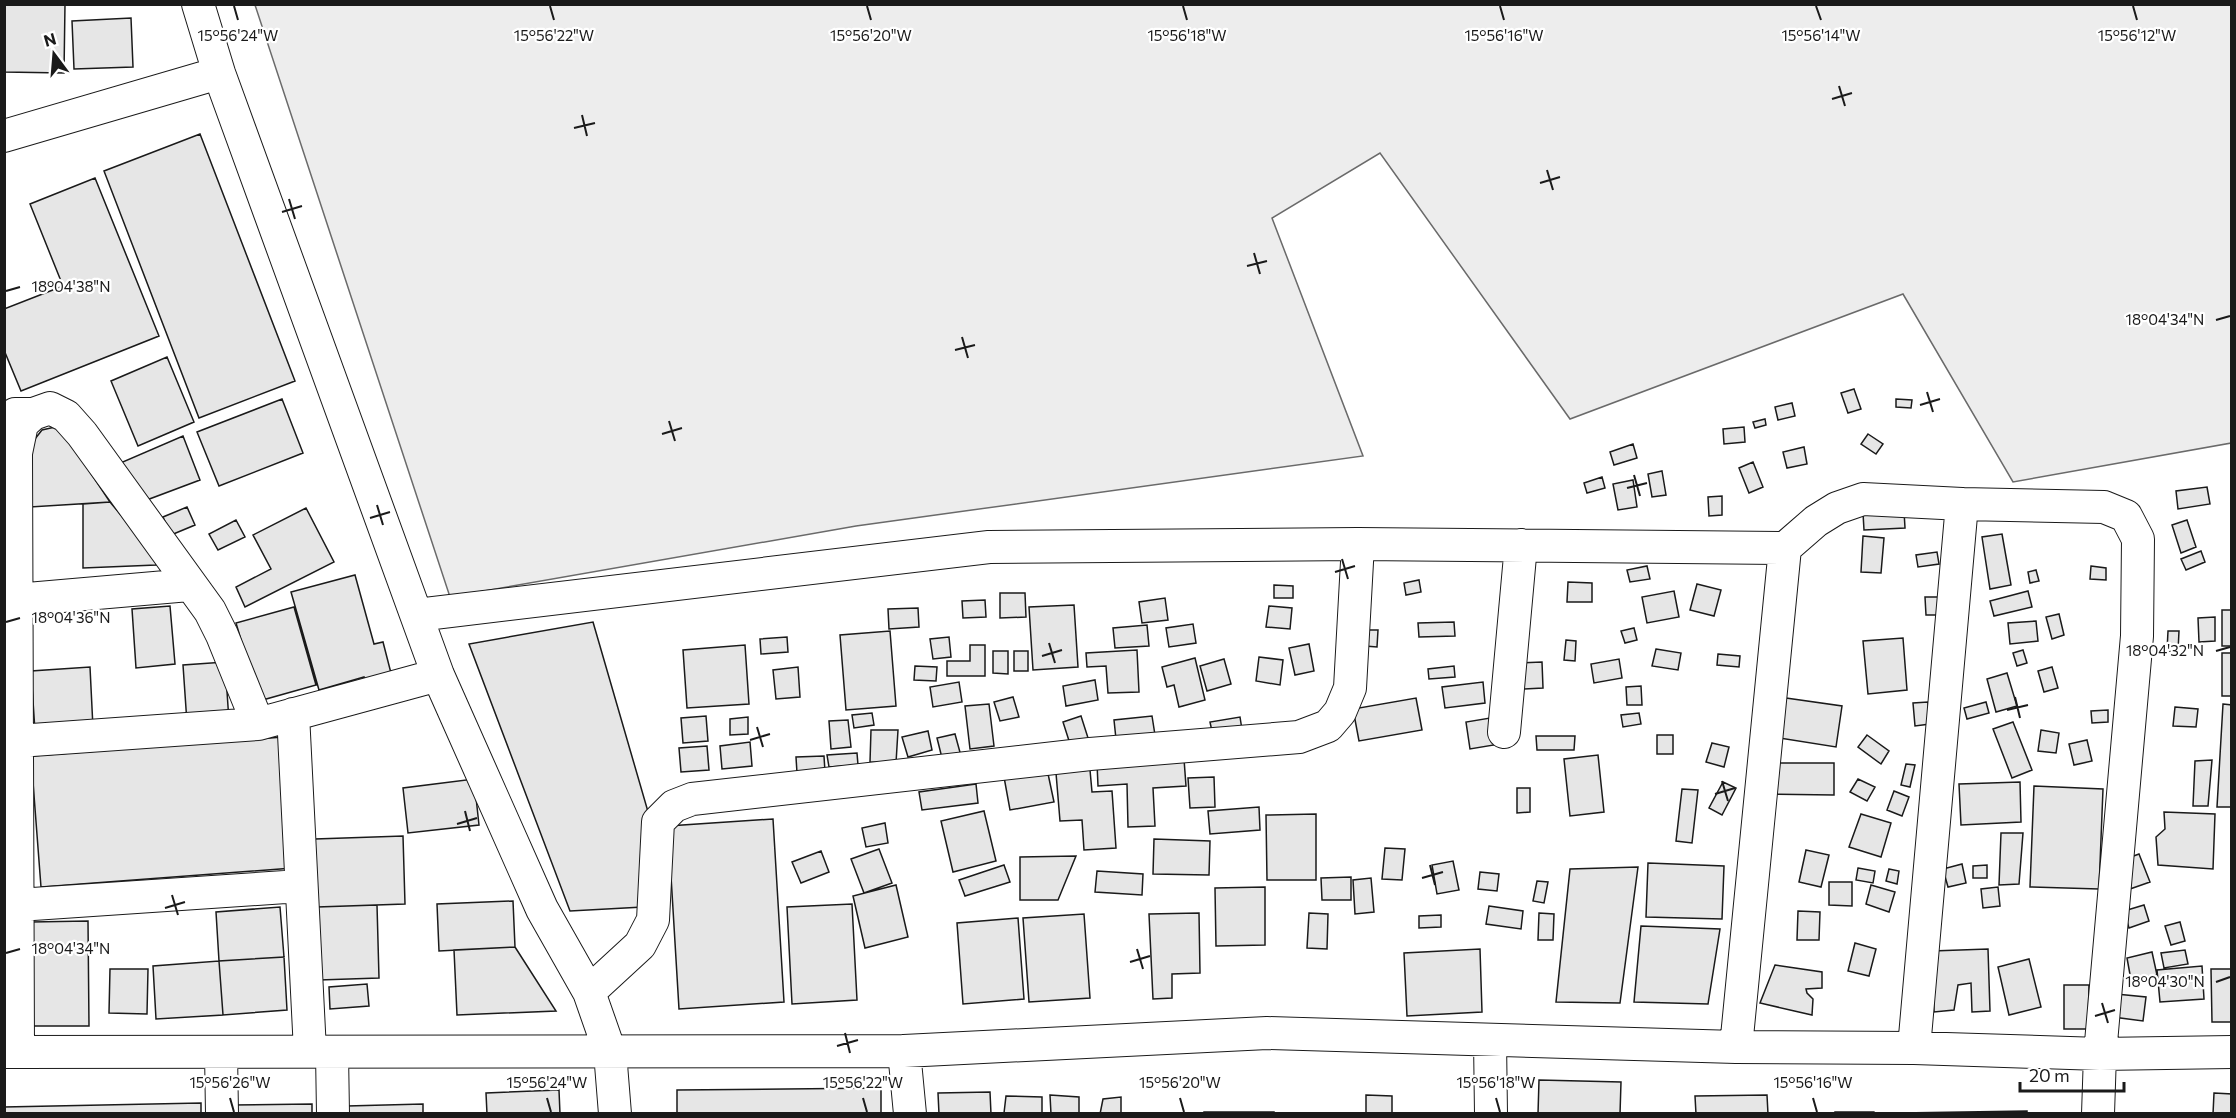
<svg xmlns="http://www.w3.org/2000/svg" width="2236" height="1118" font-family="Commissioner,sans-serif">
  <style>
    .built { fill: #ededed; stroke: #6a6a6a; stroke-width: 1.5 }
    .building { fill: #e6e6e6; stroke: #1a1a1a; stroke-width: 1.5 }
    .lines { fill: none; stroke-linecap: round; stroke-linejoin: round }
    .street-casing { stroke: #1a1a1a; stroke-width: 34 }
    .street { stroke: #fff; stroke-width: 32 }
    .ticks { fill: none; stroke: #1a1a1a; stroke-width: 2 }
    .ticks-label { font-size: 15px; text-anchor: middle; fill: #1a1a1a; stroke: #fff; stroke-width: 4.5; stroke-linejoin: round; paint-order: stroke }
  </style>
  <rect width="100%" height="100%" fill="#fff"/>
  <path class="built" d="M255 5H2231V443L2013 482 1903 294 1570 419 1380 153 1272 218 1363 456 856 526 450 597Z"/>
  <path class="building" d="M4 4H65L64 73 4 72Z
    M131 18 133 67 74 69 72 21Z
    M200 134 295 381 199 418 104 171Z
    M95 178 159 336 21 391 4 350V309L63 286 30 204Z
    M167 357 194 422 138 446 111 381Z
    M1854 389 1861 409 1848 413 1841 393Z
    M282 399 303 453 219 486 197 432Z
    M1896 399 1912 400 1911 408 1896 407Z
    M1792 403 1795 416 1778 420 1775 407Z
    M1765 419 1766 425 1755 428 1753 422Z
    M55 427 65 434 110 502 30 507 31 444 42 430Z
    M1744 427 1745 442 1724 444 1723 429Z
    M1868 434 1883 444 1876 454 1861 444Z
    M183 436 200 480 144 501 118 464Z
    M1633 444 1637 458 1614 465 1610 452Z
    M1804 447 1807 464 1787 468 1783 452Z
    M1753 462 1763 487 1749 493 1739 468Z
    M1662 471 1666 495 1652 497 1648 474Z
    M1602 477 1605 488 1587 493 1584 483Z
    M1633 480 1637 507 1618 510 1613 484Z
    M2207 487 2210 504 2178 509 2176 491Z
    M1722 496V515L1709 516 1708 497Z
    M110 502 157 558 156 565 83 568V504Z
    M187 507 195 525 171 535 163 517Z
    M306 508 334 562 245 607 236 587 271 569 253 535Z
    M1904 511 1905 528 1864 530 1863 513Z
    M236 520 245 537 218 550 209 534Z
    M2187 520 2196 547 2181 553 2172 525Z
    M2002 534 2011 585 1990 589 1982 537Z
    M1863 536 1884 538 1881 573 1861 572Z
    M2201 551 2205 562 2186 570 2181 559Z
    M1937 552 1939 564 1918 567 1916 555Z
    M1647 566 1650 579 1630 582 1627 570Z
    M2091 566 2106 568V580L2090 579Z
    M2036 570 2039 581 2030 583 2028 572Z
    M355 575 374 644 383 642 392 677 366 685 364 677 319 690 291 592Z
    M1419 580 1421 592 1406 595 1404 583Z
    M1568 582 1592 583V602H1567Z
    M1697 584 1721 590 1714 616 1690 610Z
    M1274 585 1293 586V598H1274Z
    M1674 591 1679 617 1647 623 1642 597Z
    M2028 591 2032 607 1994 616 1990 601Z
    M1000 593H1025L1026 617 1000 618Z
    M1925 597H1941V615H1926Z
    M1165 598 1168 620 1142 623 1139 602Z
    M985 600 986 617 963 618 962 601Z
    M1074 605 1078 667 1033 670 1029 607Z
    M170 606 175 664 136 668 132 609Z
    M1269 606 1292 608 1290 629 1266 627Z
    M294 607 316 685 259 701 236 623Z
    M918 608 919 627 889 629 888 609Z
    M2222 610H2232V646H2222Z
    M2059 614 2064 635 2052 639 2046 617Z
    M2215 617V641L2199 642 2198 618Z
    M2036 621 2038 641 2010 644 2008 623Z
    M593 622 651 822 643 907 570 911 469 644Z
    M1454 622 1455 636 1419 637 1418 623Z
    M1193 624 1196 643 1169 647 1166 628Z
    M1147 625 1149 646 1115 648 1113 628Z
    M1634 628 1637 640 1625 643 1621 631Z
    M1366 630H1378L1377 647 1365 646Z
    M890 631 896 706 846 710 840 635Z
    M2168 631H2179L2178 651H2167Z
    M787 637 788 652 761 654 760 639Z
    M949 637 951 657 933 659 930 639Z
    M1903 638 1907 690 1868 694 1863 641Z
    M1566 640 1576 641 1575 661 1564 660Z
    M1309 644 1314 671 1295 675 1289 648Z
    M745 645 749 704 687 708 683 650Z
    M970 645H985V676H947V661H970Z
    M1656 649 1681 653 1678 670 1652 666Z
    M1137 650 1139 692 1108 693 1106 666 1087 667 1086 653Z
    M2023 650 2027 663 2017 666 2013 653Z
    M993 651H1008V674L993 673Z
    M1014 651H1028V671H1014Z
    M2222 653H2232V696H2222Z
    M1718 654 1740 656 1739 667 1717 665Z
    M1259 657 1283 660 1280 685 1256 681Z
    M1195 658 1205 700 1179 707 1174 685 1167 687 1162 667Z
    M1224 659 1231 684 1207 691 1200 666Z
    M1619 659 1622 678 1594 683 1591 664Z
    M225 662 229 721 187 723 183 665Z
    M1542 662 1543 688 1522 689 1521 663Z
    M915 666 937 667 936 681 914 680Z
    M1454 666 1455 677 1429 679 1428 669Z
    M90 667 93 728 35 731 31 671Z
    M798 667 800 697 776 699 773 670Z
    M2052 667 2058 688 2044 692 2038 671Z
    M2007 673 2017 706 1996 712 1987 679Z
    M1095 680 1098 700 1066 706 1063 686Z
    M959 682 962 702 933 707 930 687Z
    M1483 682 1485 703 1445 708 1442 687Z
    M1641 686 1642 705H1627L1626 687Z
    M1013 697 1019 717 1000 721 994 702Z
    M1779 697 1842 706 1836 747 1773 737Z
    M1416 698 1422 730 1359 741 1353 709Z
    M1928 702 1930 724 1915 726 1913 703Z
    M1986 702 1989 713 1967 719 1964 708Z
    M989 704 994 746 970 749 965 706Z
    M2223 704 2232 705V807H2217Z
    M2175 707 2198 709 2196 727 2173 726Z
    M2108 710V722L2092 723 2091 711Z
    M872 713 874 725 854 728 852 715Z
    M1639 713 1641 724 1623 727 1621 715Z
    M706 716 708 741 683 743 681 718Z
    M1081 716 1089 741 1071 747 1063 722Z
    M1152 716 1155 735 1116 739 1114 720Z
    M748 717V734L730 735V719Z
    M1240 717 1243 736 1214 741 1210 722Z
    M1490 718 1494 745 1470 749 1466 722Z
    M848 720 851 747 831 749 829 721Z
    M2013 722 2032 770 2012 778 1993 729Z
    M871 730H898L896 763 870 762Z
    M2041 730 2059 733 2056 753 2038 751Z
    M928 731 932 750 908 757 902 737Z
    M955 734 961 756 943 762 937 738Z
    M1657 735H1673V754H1657Z
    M1867 735 1889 751 1881 764 1858 747Z
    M1536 736H1575L1574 750H1537Z
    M283 737 293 868 41 887 31 756Z
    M2087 740 2092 761 2074 765 2069 744Z
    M750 742 752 766 722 769 720 746Z
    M1712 743 1729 747 1724 767 1706 762Z
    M707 746 709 770 681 772 679 748Z
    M857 753 858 765 829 767 827 755Z
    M1598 755 1604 812 1570 816 1564 759Z
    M824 756 825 772 797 773 796 757Z
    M1184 759 1186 786 1153 788 1155 826 1128 827 1127 784 1098 786 1097 763Z
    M2212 760 2208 806H2193L2195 761Z
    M1769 763H1834V795L1769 794Z
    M1906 764 1915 765 1910 787 1901 785Z
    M1047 769 1054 802 1010 810 1004 777Z
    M1090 770 1092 792 1112 791 1116 848 1084 850 1082 820 1060 821 1056 773Z
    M1214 777 1215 807 1190 808 1188 778Z
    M474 779 479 825 408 833 403 788Z
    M1858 779 1875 787 1867 801 1850 792Z
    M1723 782 1736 788 1722 815 1709 808Z
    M2020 782 2021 822 1961 825 1959 784Z
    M976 784 978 803 922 810 919 792Z
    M2034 786 2103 789 2099 889 2030 887Z
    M1517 788H1530V812L1517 813Z
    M1682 789 1698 790 1692 843 1676 841Z
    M1894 791 1909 797 1902 816 1887 810Z
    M1259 807 1260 830 1210 834 1208 811Z
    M984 811 996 861 953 872 941 821Z
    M2164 812 2215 814 2213 869 2158 865 2156 837 2165 829Z
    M1316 814V880H1267L1266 815Z
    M1861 814 1891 823 1881 857 1849 847Z
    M773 819 784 1002 679 1009 668 826Z
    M885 823 888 843 866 847 862 828Z
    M2001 833H2023L2019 884 1999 885Z
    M403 836 405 904 317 907 315 839Z
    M1154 839 1210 841 1209 875 1153 874Z
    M1385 848 1405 849 1402 880 1382 879Z
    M879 849 892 883 864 893 851 859Z
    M1806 850 1829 855 1821 887 1799 882Z
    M821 851 829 872 801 883 792 862Z
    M2139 854 2150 882 2130 889 2120 861Z
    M1076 856 1058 900H1020V857Z
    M1453 861 1459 890 1437 894 1432 865Z
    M1648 863 1724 866 1722 919 1646 917Z
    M1962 864 1966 883 1948 887 1943 869Z
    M1004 865 1010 882 965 896 959 880Z
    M1987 865V878H1973V866Z
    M1638 867 1620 1003 1556 1002 1570 869Z
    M1858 868 1875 871 1873 883 1856 880Z
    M1889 869 1899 871 1897 884 1886 881Z
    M1097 871 1143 874 1142 895 1095 892Z
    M1480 872 1499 874 1497 891 1478 889Z
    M1351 877V900H1322L1321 878Z
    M1371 878 1374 912 1355 914 1353 880Z
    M1537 881 1548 882 1544 903 1533 901Z
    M1829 882H1852V906L1829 905Z
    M896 885 908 937 865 948 853 896Z
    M1871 885 1895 892 1889 912 1866 904Z
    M1265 887V945L1216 946 1215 888Z
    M1998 887 2000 906 1983 908 1981 889Z
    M513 901 515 947 439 951 437 904Z
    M852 904 857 1000 792 1004 787 907Z
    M377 905 379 978 319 980 317 907Z
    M2144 905 2149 921 2129 928 2124 911Z
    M1489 906 1523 911 1521 929 1486 924Z
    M280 907 284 957 219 961 216 912Z
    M1798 911 1820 912 1819 940H1797Z
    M1199 913 1200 973 1172 974V998L1153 999 1149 914Z
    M1309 913 1328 914 1327 949 1307 948Z
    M1539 913 1554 914 1553 940H1538Z
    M1084 914 1090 998 1029 1002 1023 918Z
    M1441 915V927L1419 928V916Z
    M1018 918 1024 999 963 1004 957 923Z
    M88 921 89 1026H32L31 922Z
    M2180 922 2185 941 2171 945 2165 926Z
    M1641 926 1720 929 1708 1004 1634 1002Z
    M1855 943 1876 949 1869 976 1848 971Z
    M515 947 556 1011 457 1015 454 950Z
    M1480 949 1482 1012 1407 1016 1404 953Z
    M1988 949 1990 1011 1972 1012 1971 983 1958 985 1954 1010 1934 1012 1932 951Z
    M2185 950 2188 964 2164 968 2161 953Z
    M2152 952 2157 975 2131 980 2127 958Z
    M284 957 287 1010 223 1015 219 961Z
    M2029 959 2041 1007 2009 1015 1998 967Z
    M219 961 223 1015 156 1019 153 966Z
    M1775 965 1822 972V988L1806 989 1807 993 1813 999 1812 1015 1760 1003Z
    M2202 966 2204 999 2160 1002 2157 970Z
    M110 969H148L147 1014 109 1013Z
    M2211 969H2232V1022H2212Z
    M367 984 369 1006 330 1009 329 987Z
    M2064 985H2089L2088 1029H2064Z
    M2116 994 2146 997 2143 1021 2113 1017Z
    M1539 1080 1621 1082 1620 1114H1538Z
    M881 1088V1114H677V1090Z
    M559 1090 560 1114H487L486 1093Z
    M990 1092 991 1114H939L938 1093Z
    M2214 1093 2232 1094V1114H2213Z
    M1050 1095 1079 1097V1114H1051Z
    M1366 1095 1392 1096V1114H1366Z
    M1767 1095 1768 1114H1696L1695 1096Z
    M1006 1096 1042 1097V1114H996L1004 1113Z
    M1121 1097V1114H1100L1103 1099Z
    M201 1103V1114H4V1107Z
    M312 1104V1114H232V1105Z
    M423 1104V1114H347V1106Z
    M2027 1111V1114H1900V1113Z
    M1204 1112H1274V1114H1204Z
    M1835 1112H1874L1875 1114H1835Z"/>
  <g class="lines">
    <defs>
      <path id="street" d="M198 4 219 73 438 675 542 909 589 992 610 1052 615 1114
        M4 136 219 73
        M15 414H33L50 408 66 416 82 434 210 611 222 635 258 724
        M16 600 189 585
        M417 615 989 547 1358 544 1785 548 1816 521 1837 508 1863 499 1962 504 2104 507 2126 516 2138 539 2137 636 2100 1054 2098 1114
        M293 714 310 1051
        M1504 732 1521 545
        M4 742 258 724 438 675
        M18 905 300 886
        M589 992 640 945 653 920 658 822 674 806 692 799 1090 754 1299 737 1328 726 1340 712 1350 688 1358 544
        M1490 1040 1491 1114
        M1736 1047 1785 548
        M1914 1048 1962 504
        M18 1051 16 453 22 424 33 414
        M904 1051 910 1114
        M4 1052 904 1051 1267 1033 1736 1047 1914 1048 2100 1054 2232 1052
        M221 1052 222 1114
        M332 1053 333 1114"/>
    </defs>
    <use href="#street" class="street-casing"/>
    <use href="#street" class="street"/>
  </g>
  <path class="ticks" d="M234 6 238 20M550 6 554 20M867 6 871 20M1183 6 1187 20M1500 6 1504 20M1816 6 1821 20M2133 6 2137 20M1839 86 1845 106M1832 99 1852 93M582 115 587 136M574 128 595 123M1547 170 1553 190M1540 183 1560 177M289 199 295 219M282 212 302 206M1254 253 1260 274M1247 266 1267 261M6 291 20 287M2216 320 2230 316M962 337 968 358M955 350 975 345M1927 392 1933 412M1920 405 1940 399M669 421 675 441M662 434 682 428M1634 475 1640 496M1627 488 1647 483M377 505 383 525M370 518 390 512M1342 559 1348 579M1335 572 1355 566M6 622 20 618M1049 643 1055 663M2216 651 2230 647M1042 656 1062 650M2015 697 2020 718M2007 710 2028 705M757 727 763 747M750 740 770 734M1722 781 1728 801M1715 794 1735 788M465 811 470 831M457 824 477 818M1430 865 1435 885M1422 878 1443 872M172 895 178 915M165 908 185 902M1137 949 1143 969M6 953 20 949M1130 962 1150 956M2216 982 2230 977M2102 1003 2108 1023M2095 1016 2115 1010M845 1033 850 1053M837 1046 858 1040M230 1098 234 1112M547 1098 551 1112M863 1098 867 1112M1180 1098 1184 1112M1496 1098 1500 1112M1813 1098 1817 1112"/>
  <g class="ticks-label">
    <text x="238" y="41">15°56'24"W</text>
    <text x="554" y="41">15°56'22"W</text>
    <text x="871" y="41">15°56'20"W</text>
    <text x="1187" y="41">15°56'18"W</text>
    <text x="1504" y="41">15°56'16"W</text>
    <text x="1821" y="41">15°56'14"W</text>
    <text x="2137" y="41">15°56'12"W</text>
    <text x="71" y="292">18°04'38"N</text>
    <text x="2165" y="325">18°04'34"N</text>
    <text x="71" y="623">18°04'36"N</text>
    <text x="2165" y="656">18°04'32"N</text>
    <text x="71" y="954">18°04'34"N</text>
    <text x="2165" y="987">18°04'30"N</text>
    <text x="230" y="1088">15°56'26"W</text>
    <text x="547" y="1088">15°56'24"W</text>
    <text x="863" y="1088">15°56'22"W</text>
    <text x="1180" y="1088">15°56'20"W</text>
    <text x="1496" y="1088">15°56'18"W</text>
    <text x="1813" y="1088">15°56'16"W</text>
  </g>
  <rect width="2236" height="1118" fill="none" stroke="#1a1a1a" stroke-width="12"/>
  <g transform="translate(54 54) rotate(344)" stroke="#ffffff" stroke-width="4.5" paint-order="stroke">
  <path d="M0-4.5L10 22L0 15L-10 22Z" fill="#1a1a1a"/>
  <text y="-9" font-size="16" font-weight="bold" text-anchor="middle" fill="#1a1a1a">N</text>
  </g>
  <path d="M2020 1082v9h104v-9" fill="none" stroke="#1a1a1a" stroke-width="3"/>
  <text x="2029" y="1082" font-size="18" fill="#1a1a1a" stroke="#ffffff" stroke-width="4.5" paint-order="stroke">20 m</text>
</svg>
